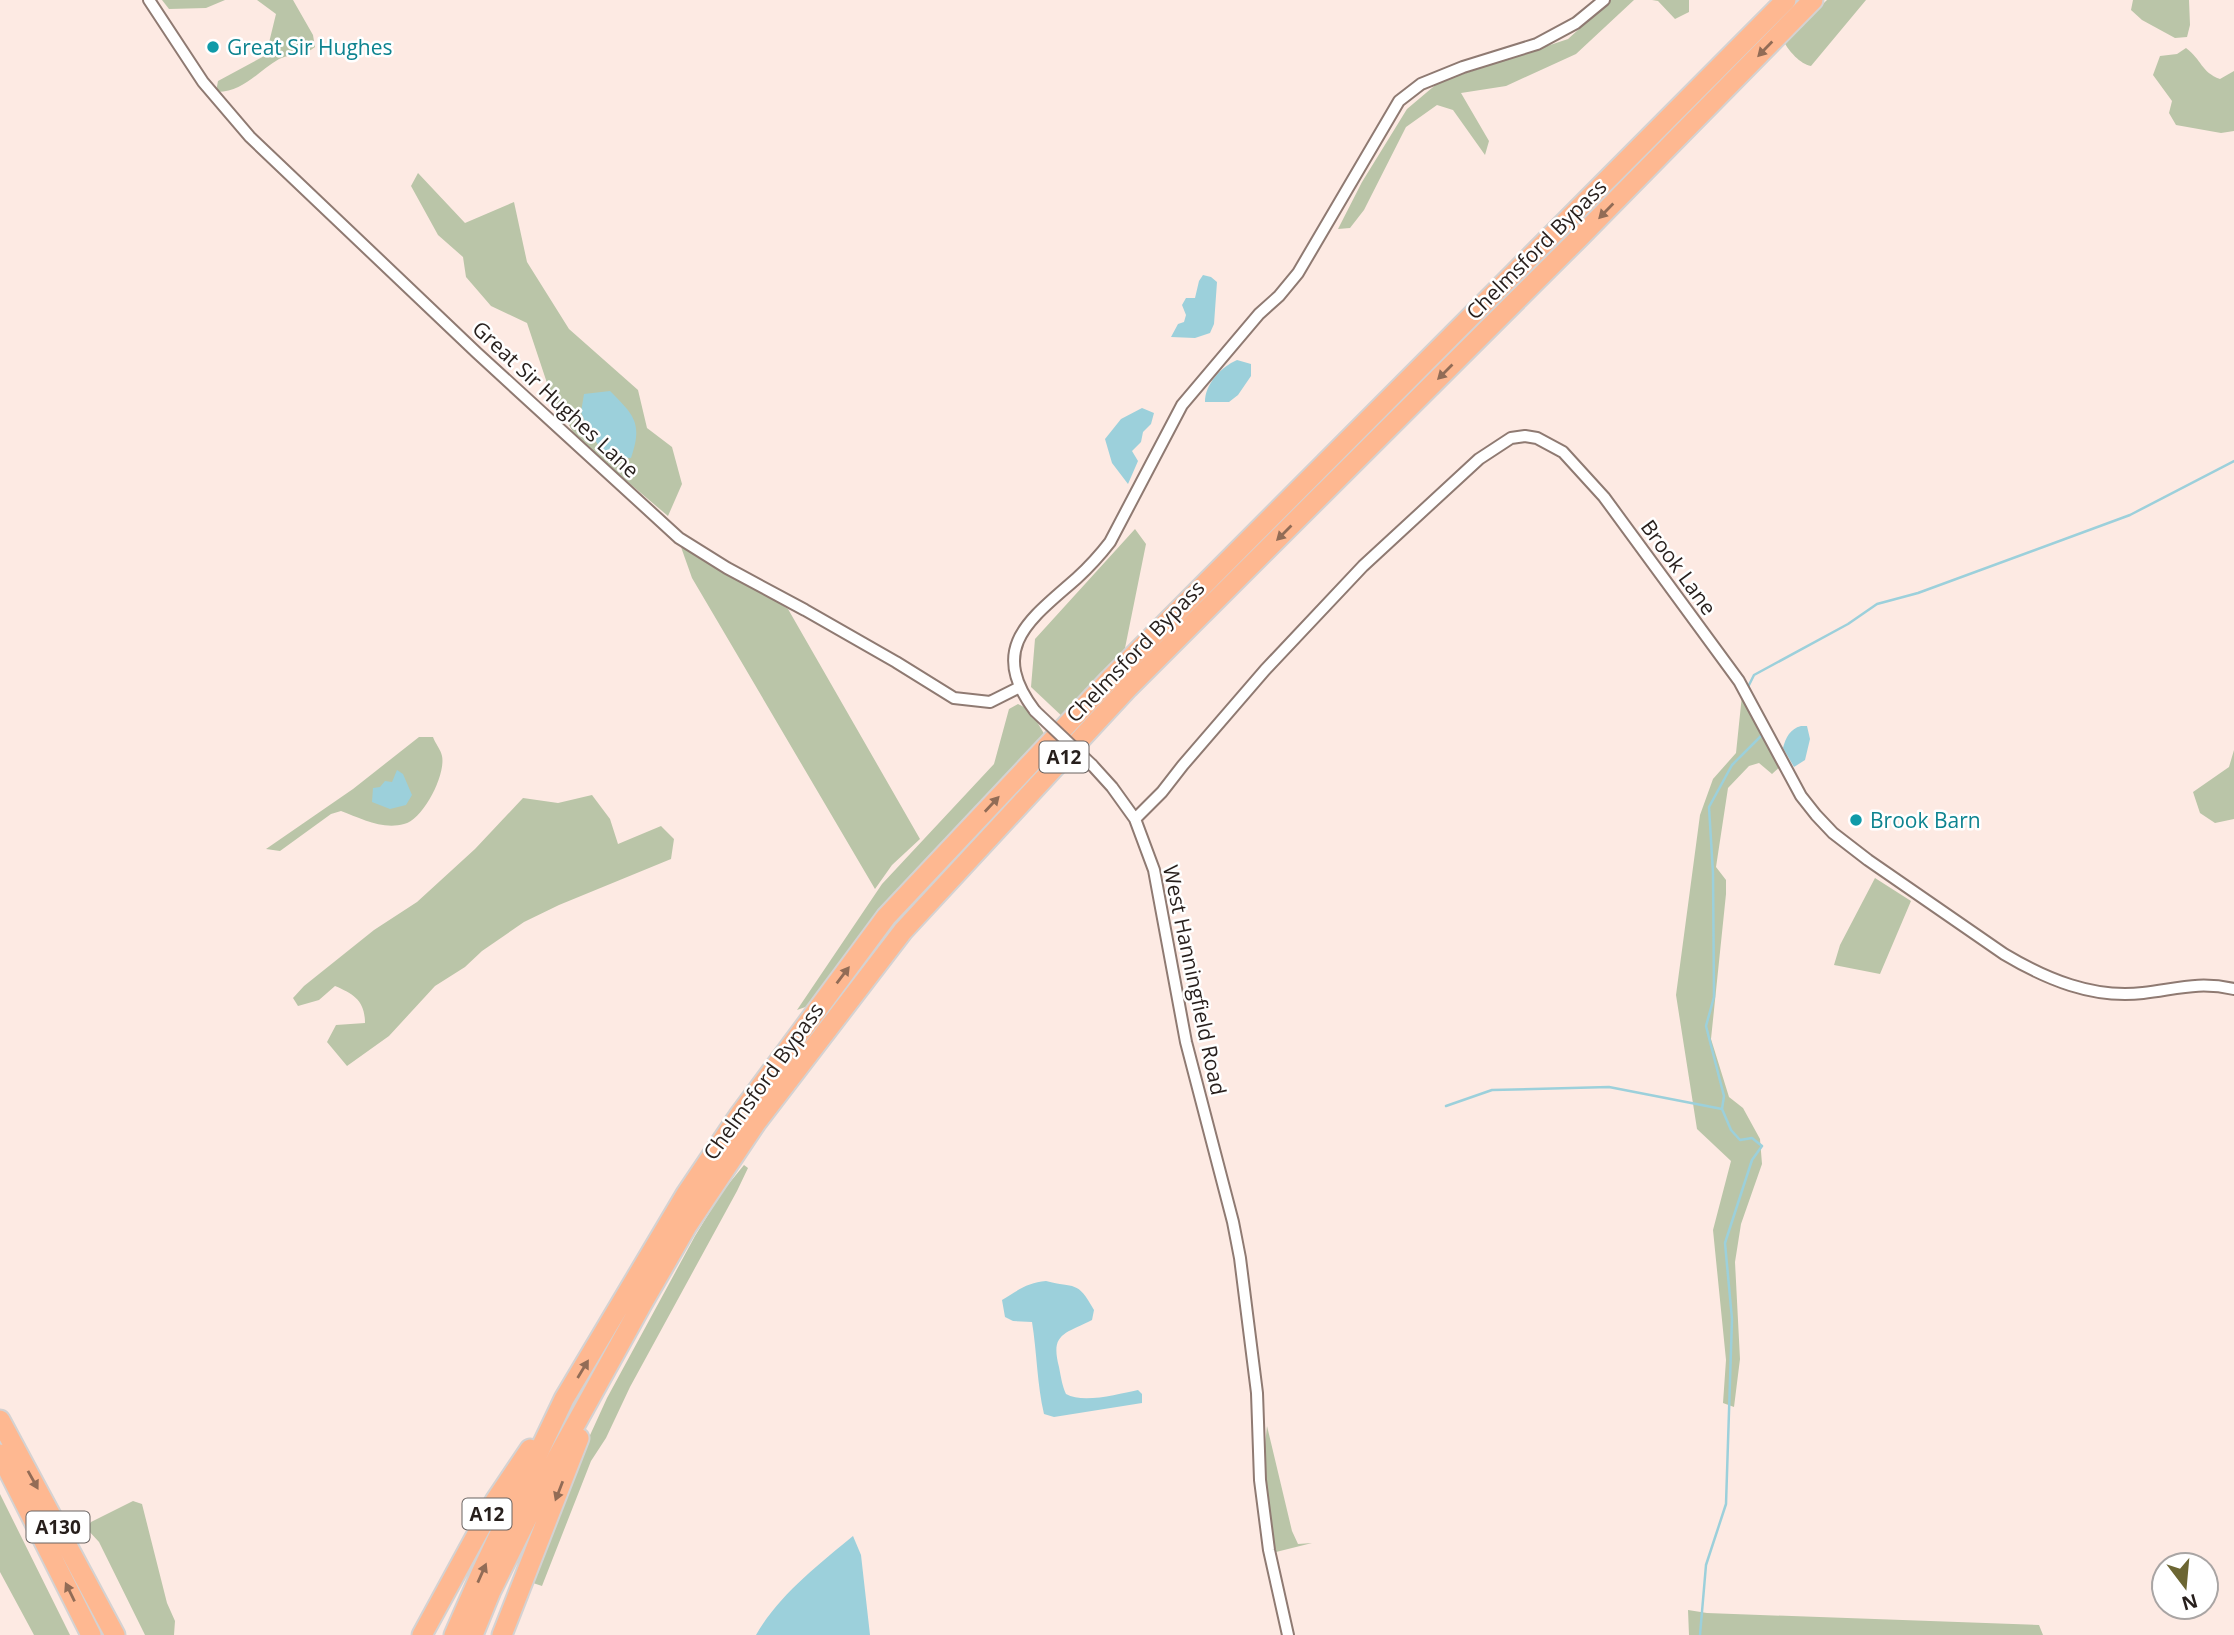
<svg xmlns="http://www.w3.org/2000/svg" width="2234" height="1635" font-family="'Open Sans',sans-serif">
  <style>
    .green { fill: #bac5a8 }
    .water { fill: #9cd0db }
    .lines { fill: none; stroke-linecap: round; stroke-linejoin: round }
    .stream { stroke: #9cd0db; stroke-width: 2.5 }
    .street-casing { stroke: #8f7a72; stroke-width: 14 }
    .highway-casing { stroke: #d4d2d2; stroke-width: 23 }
    .street { stroke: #fff; stroke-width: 10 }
    .highway { stroke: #feb891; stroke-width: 19 }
    .street-bridge-casing { stroke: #8f7a72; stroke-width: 14; stroke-linecap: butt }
    .street-bridge { stroke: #fff; stroke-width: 10 }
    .oneway { fill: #926c56 }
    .culture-dot { fill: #0f9aa8; stroke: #fff; stroke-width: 2.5 }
    .labels { text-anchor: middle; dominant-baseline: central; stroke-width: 5; stroke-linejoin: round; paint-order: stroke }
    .shield { fill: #fff; stroke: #686260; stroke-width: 2 }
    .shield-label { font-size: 19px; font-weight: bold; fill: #271f1c }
    .culture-label { font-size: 21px; fill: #0d838f; stroke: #fff; text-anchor: start }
    .street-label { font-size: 21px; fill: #271f1c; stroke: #fff }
  </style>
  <rect width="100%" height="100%" fill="#fdeae3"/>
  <path class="green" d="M162 0H225L206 8 169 9Z
    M257 0H293L313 35 315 47C305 56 291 53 279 59 257 72 242 93 216 92L218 81 266 55 276 14Z
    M1611 0H1634L1576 54 1506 86 1461 93 1489 141 1485 155 1453 110 1437 105 1406 127 1364 210 1350 228 1338 229 1362 182 1407 109 1439 82 1568 39Z
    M1652 0H1689V12L1675 19 1658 1Z
    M1827 0H1866L1811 66C1800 64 1789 51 1784 42Z
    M2133 0H2189L2190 25 2187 37 2175 38 2142 20 2131 10Z
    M2186 48C2202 60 2201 72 2220 79L2234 71V131L2221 133 2176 125 2169 113 2172 101 2153 75 2160 56 2177 54Z
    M418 173 465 223 514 202 527 262 569 329 638 390 647 428 672 447 682 484 668 516 577 439 550 392 527 323 491 306 466 277 463 257 438 235 411 186Z
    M1135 529 1146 544 1123 658 1065 719 1031 687 1035 639Z
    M681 547 709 557 788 609 920 839 892 865 875 889 692 578Z
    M1742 695 1782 765 1772 774 1759 763 1749 766 1728 788 1716 867 1726 880V894L1711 1039 1729 1097 1743 1108 1760 1139 1762 1164 1741 1224 1735 1262 1740 1359 1734 1407 1723 1403 1726 1360 1713 1230 1731 1161 1697 1129 1676 995 1700 815 1713 779 1736 753Z
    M1018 704 1030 710 1046 737 811 1005 797 1010 882 884 994 764 1009 709Z
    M419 737H433C435 743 441 750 442 756 446 775 423 820 404 824 382 830 360 818 341 811L331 814 280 851 266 849 353 789Z
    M2234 750V819L2215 823 2200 813 2193 792 2229 767Z
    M592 795 610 819 618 844 661 826 674 839 671 859 559 905 524 922 482 951 465 967 435 986 389 1036 347 1066 327 1042 336 1025 365 1023C365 1001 354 994 335 986L319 1000 298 1006 293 998 304 986 374 930 417 902 475 849 523 798 558 803Z
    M1875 878 1911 901 1880 974 1834 965 1840 945Z
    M744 1165 748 1168 737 1191 630 1387 606 1438 591 1461 542 1586 530 1582 586 1444 607 1398 695 1236 722 1192Z
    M1267 1426 1292 1531 1298 1544 1312 1543 1272 1553C1262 1511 1262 1469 1267 1426Z
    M0 1494 70 1635H34L0 1572Z
    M133 1501 142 1504 167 1603 175 1621 174 1635H145L99 1542 87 1529 91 1522Z
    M1688 1610 1707 1613 2039 1625 2043 1635H1689Z"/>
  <path class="water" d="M1203 275 1211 277 1217 282 1214 324 1210 333 1195 338 1171 337 1178 324 1184 322 1186 315 1182 305 1186 298H1195L1199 281Z
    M1237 360 1251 364V376L1238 395 1229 402H1205C1205 384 1221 367 1237 360Z
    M610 391C634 415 643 423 631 458L611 457 603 451 590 434 581 412 584 394Z
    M1142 408 1154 413 1151 424 1143 432 1141 442 1132 451 1138 461 1128 484 1112 463 1105 439 1121 419Z
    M1801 726H1807L1810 739 1805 760 1794 767 1783 748C1786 737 1790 729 1801 726Z
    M397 770 403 774 412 795 406 805 390 809 372 802 373 788 380 787 385 781 392 782Z
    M1046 1281C1075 1289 1077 1279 1094 1310L1092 1320C1065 1334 1050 1333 1059 1367 1061 1377 1062 1385 1066 1394 1083 1404 1118 1394 1138 1390L1142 1394V1403L1054 1417 1044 1414C1037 1384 1037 1353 1032 1322L1013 1321 1005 1317 1002 1300C1017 1291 1028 1282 1046 1281Z
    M853 1536 861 1555 870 1635H756C779 1595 818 1565 853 1536Z"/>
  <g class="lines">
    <path class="stream" d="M1747 689 1754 675 1848 624 1877 604 1918 593 2130 515 2234 461
      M1446 1106 1492 1090 1609 1087 1722 1109
      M1700 1635 1706 1565 1726 1504 1732 1319 1725 1243 1752 1160 1762 1146 1752 1138 1740 1140 1731 1130 1722 1109 1724 1096 1706 1026 1714 997 1713 873 1709 807 1732 765 1763 734"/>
    <defs>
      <path id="street" d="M149 0 203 82 250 137 477 353 679 538 727 568 805 610 896 662 954 698 990 702 1020 687
        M1035 711C986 647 1032 618 1077 578 1089 567 1100 555 1110 542L1182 405 1259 314 1279 296 1298 273 1399 101 1421 84 1463 67 1537 44 1576 23 1604 0
        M1092 765 1112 787 1135 819 1154 870 1186 1042 1233 1222 1240 1258 1257 1393 1260 1480 1269 1550 1288 1635
        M1135 819 1162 792 1183 765 1265 670 1363 566 1479 459 1511 438 1525 436 1537 438 1563 452 1604 497 1739 681 1801 796 1816 815 1833 833 1868 860 2004 954C2046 979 2093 999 2143 993 2177 989 2198 981 2234 989"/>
      <path id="highway" d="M0 1420 115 1635
        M0 1454 91 1635
        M422 1635 495 1501 530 1449
        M454 1635 482 1571 564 1399 686 1194 740 1114 886 917 1110 679 1786 0
        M473 1635 491 1591 558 1456 642 1304 687 1226 756 1123 903 931 1128 688 1579 238 1813 0
        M502 1635 579 1438"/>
    </defs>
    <use href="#street" class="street-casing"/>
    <use href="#highway" class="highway-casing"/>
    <use href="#street" class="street"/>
    <use href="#highway" class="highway"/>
    <defs>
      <path id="street-bridge" d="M1035 711 1092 765"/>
    </defs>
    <use href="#street-bridge" class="street-bridge-casing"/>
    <use href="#street-bridge" class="street-bridge"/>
  </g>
  <defs><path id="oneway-solid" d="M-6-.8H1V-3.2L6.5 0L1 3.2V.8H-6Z" transform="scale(1.75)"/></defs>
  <g class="oneway">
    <use href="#oneway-solid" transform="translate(1765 49) rotate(134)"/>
    <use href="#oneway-solid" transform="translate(1606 211) rotate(134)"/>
    <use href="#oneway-solid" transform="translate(1445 372) rotate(135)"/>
    <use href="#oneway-solid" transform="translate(1284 533) rotate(135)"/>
    <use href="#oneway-solid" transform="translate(992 804) rotate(-47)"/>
    <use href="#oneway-solid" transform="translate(843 975) rotate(-53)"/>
    <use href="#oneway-solid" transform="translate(583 1369) rotate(-59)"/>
    <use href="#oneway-solid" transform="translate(33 1480) rotate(61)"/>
    <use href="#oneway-solid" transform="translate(559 1491) rotate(111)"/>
    <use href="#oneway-solid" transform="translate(482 1573) rotate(-66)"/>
    <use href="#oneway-solid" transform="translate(70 1592) rotate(-116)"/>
  </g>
  <g class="culture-dot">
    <circle cx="213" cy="47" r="7"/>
    <circle cx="1856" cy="820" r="7"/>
  </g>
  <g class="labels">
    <g class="shield">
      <rect x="1039.5" y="741.5" width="49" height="31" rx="5"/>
      <rect x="462.5" y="1498.5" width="49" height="31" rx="5"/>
      <rect x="26.5" y="1511.5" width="63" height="31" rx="5"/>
    </g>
    <g class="shield-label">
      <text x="1064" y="757">A12</text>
      <text x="487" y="1514">A12</text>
      <text x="58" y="1527">A130</text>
    </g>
    <g class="culture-label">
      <text x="227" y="47">Great Sir Hughes</text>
      <text x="1870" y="820">Brook Barn</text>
    </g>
    <g class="street-label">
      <text transform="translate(1536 249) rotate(-45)">Chelmsford Bypass</text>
      <text transform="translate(556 399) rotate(43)">Great Sir Hughes Lane</text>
      <text transform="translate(1679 567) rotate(54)">Brook Lane</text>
      <text transform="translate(1135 651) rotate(-46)">Chelmsford Bypass</text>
      <text transform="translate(1195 980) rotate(78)">West Hanningfield Road</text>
      <text transform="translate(763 1081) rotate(-54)">Chelmsford Bypass</text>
    </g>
  </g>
  <g transform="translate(2185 1586) rotate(164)"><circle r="33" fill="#ffffff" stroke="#a9a5a4" stroke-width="2"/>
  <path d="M0-5L12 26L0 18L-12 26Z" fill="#6c6633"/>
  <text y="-10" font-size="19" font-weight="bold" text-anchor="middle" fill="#271f1c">N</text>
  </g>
</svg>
